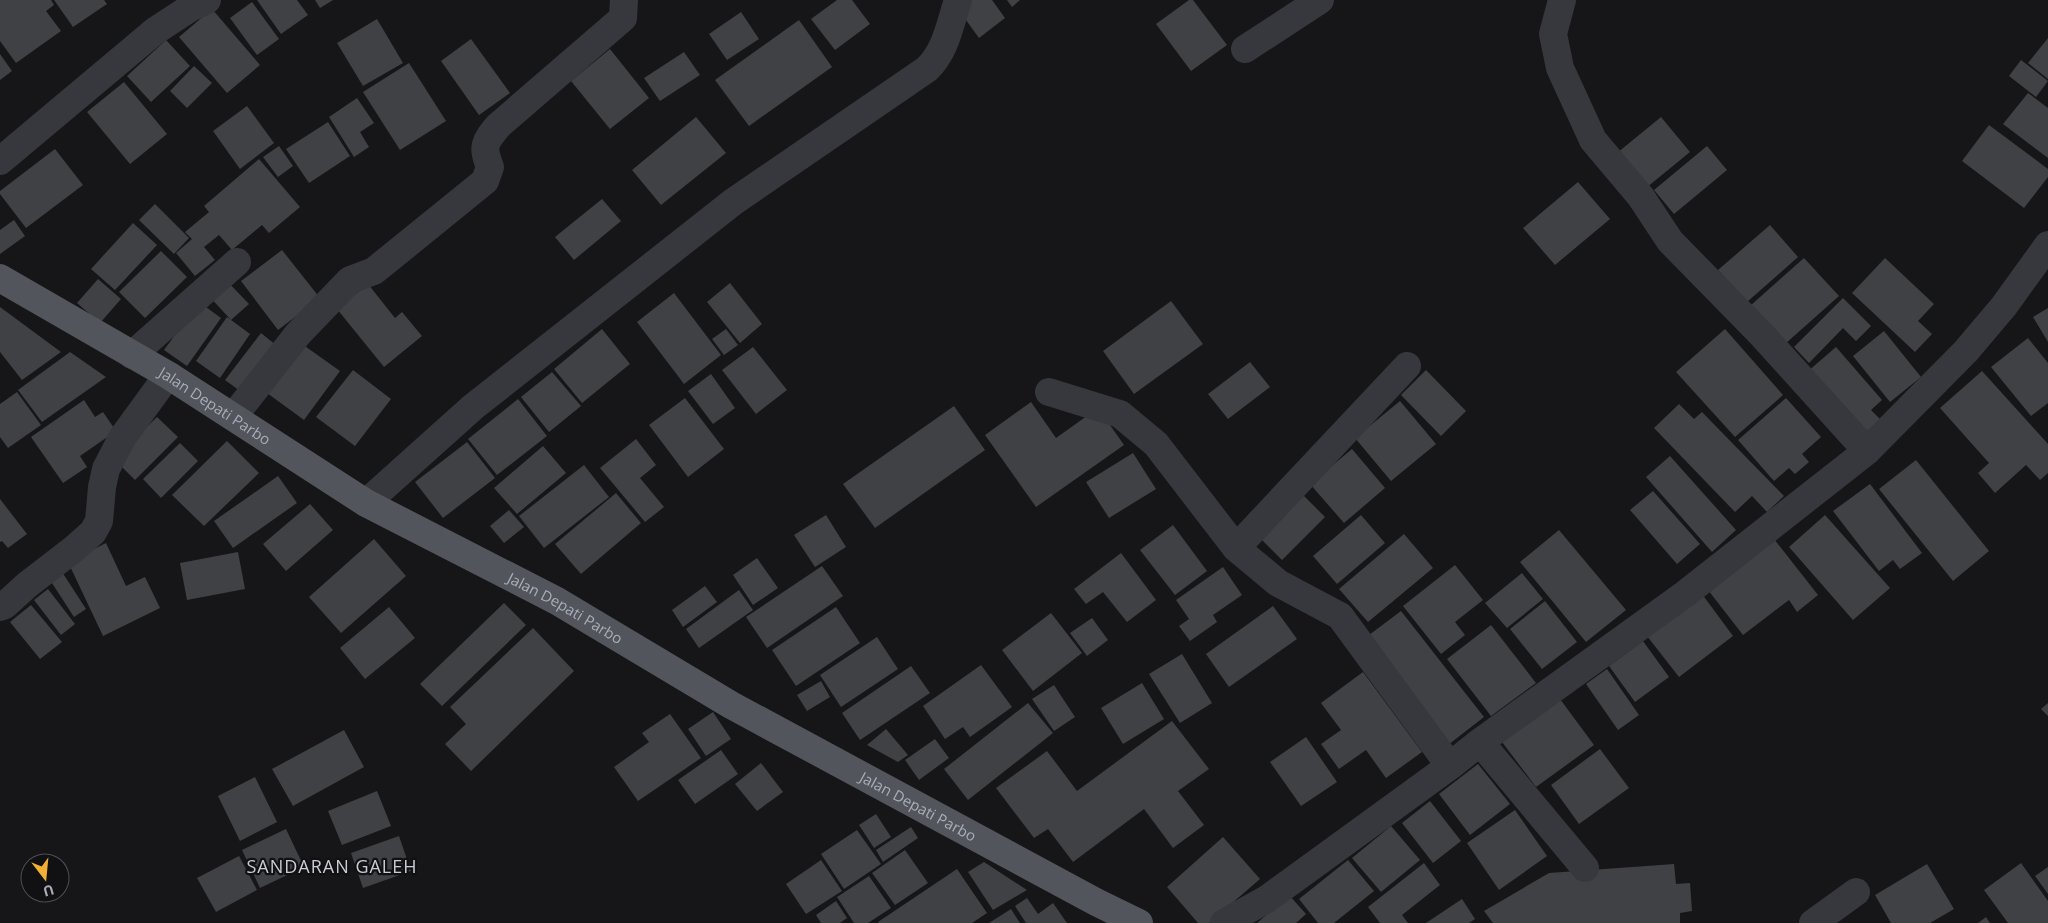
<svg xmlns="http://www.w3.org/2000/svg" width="2048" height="923" font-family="'Open Sans',sans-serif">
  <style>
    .building { fill: #404145 }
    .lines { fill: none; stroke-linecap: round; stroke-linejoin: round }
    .street { stroke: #37383d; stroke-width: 28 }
    .primary { stroke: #53555c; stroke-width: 28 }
    .labels { text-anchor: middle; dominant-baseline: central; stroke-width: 4.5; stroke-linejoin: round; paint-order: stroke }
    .street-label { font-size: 15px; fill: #a8adb8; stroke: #111113 }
    .quarter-label { font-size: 18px; letter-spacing: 1px; fill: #c9ccd4; stroke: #111113 }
  </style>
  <rect width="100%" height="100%" fill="#161618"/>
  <path class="building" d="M0 0H51L54 5 46 11 61 31 16 63 0 41Z
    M54 0H104L107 4 73 27Z
    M257 0H297L308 15 281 34Z
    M315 0H333L320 8Z
    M837 0H852L870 24 835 50 811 19Z
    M969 0H992L1005 18 979 38 958 9Z
    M1007 0H1020L1012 7Z
    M1189 0H1193L1227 45 1191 71 1156 24Z
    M252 2 279 39 257 55 230 18Z
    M212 9 260 65 227 93 179 37Z
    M741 12 759 39 727 60 709 34Z
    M377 19 403 63 363 86 337 43Z
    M799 20 832 67 749 126 715 80Z
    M2048 38V79L2028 63Z
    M471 39 510 93 479 115 441 61Z
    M166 40 190 66 151 102 127 76Z
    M610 49 649 98 610 129 571 81Z
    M684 52 700 75 660 101 644 78Z
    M0 54 12 71 0 80Z
    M2021 60 2048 81 2036 97 2009 76Z
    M409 63 446 121 400 150 363 92Z
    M194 66 212 83 187 108 170 91Z
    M124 82 167 134 130 164 87 112Z
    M2028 93 2048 108V158L2003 124Z
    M357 98 374 123 360 132 369 147 354 157 329 117Z
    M247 106 274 143 240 169 213 131Z
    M696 117 726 153 661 205 632 170Z
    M1661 117 1690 152 1646 188 1617 153Z
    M328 122 350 156 309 183 286 149Z
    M1989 125 2048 169V177L2024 208 1962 161Z
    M279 146 293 166 278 177 263 157Z
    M1707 146 1727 170 1674 214 1654 190Z
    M55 149 83 185 26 228 0 194V191Z
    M259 159 300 207 269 233 262 225 232 250 219 235 204 247 215 260 195 276 176 253 192 239 185 232 209 212 204 206Z
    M1578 182 1610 219 1555 265 1523 228Z
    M602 199 621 221 574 260 555 237Z
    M155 204 189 238 174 254 139 220Z
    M14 220 25 236 0 254V230Z
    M133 223 157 245 115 290 91 269Z
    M1770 225 1798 257 1747 302 1718 270Z
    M282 250 320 298 278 330 241 281Z
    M161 251 187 277 145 318 119 292Z
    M1804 258 1839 296 1785 344 1750 306Z
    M1885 258 1934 304 1918 321 1932 334 1915 352 1852 293Z
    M98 279 121 299 100 323 77 303Z
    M225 279 249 304 231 320 208 295Z
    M730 283 762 324 740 343 707 302Z
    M368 284 395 318 402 312 422 336 384 367 337 309Z
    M674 293 721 355 684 384 637 322Z
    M1843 298 1871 326 1856 341 1843 328 1809 363 1794 347Z
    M1171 301 1203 344 1134 394 1103 351Z
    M199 302 221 318 187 366 164 350Z
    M0 307 61 352 22 380 0 352Z
    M2048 308V342L2033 317Z
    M227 317 250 334 220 378 196 361Z
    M602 329 630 364 582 403 554 369Z
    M726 329 738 345 724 355 712 339Z
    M1725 329 1783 395 1735 437 1676 372Z
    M1884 331 1921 377 1890 402 1853 356Z
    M261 333 282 350 247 396 225 380Z
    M2028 338 2048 363V403L2031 416 1991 367Z
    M302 344 340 371 304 420 267 393Z
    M753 347 787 390 756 414 722 370Z
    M1836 347 1882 400 1871 410 1881 420 1862 435 1807 372Z
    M70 352 106 377 42 422 18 390Z
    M1250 362 1270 387 1228 419 1208 394Z
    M353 370 391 399 355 446 316 417Z
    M1426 370 1466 411 1441 436 1401 395Z
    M1982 371 2048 444V473L2040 480 2026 465 1995 493 1978 473 1989 463 1940 408Z
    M552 372 581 406 549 432 521 397Z
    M711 374 735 408 713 424 688 391Z
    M17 392 41 425 8 448 0 437V404Z
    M685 398 724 449 688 477 649 425Z
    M1786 398 1821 437 1802 454 1809 462 1795 474 1789 468 1774 481 1738 440Z
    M518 399 547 436 497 475 468 439Z
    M84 400 95 417 103 412 116 431 80 456 87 467 63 483 31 437Z
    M1400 401 1436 444 1391 481 1355 438Z
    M1031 402 1056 438 1098 408 1124 445 1036 507 985 435Z
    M1679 404 1694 419 1702 412 1784 496 1767 512 1752 496 1735 512 1654 428Z
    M954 406 985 450 875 528 843 484Z
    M157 417 178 437 135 480 114 459Z
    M636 439 656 465 640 478 664 507 645 522 600 468Z
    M227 441 259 473 204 526 172 495Z
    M467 442 495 478 443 518 415 482Z
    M180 443 198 461 161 498 143 479Z
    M543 446 566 473 517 514 494 488Z
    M1352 449 1385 488 1344 523 1310 484Z
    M1133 453 1156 489 1109 518 1086 482Z
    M1670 456 1736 530 1712 552 1646 477Z
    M1916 460 1989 551 1953 581 1879 489Z
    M584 465 609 497 544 548 519 516Z
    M278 476 297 503 233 548 214 521Z
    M1870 484 1922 553 1900 569 1893 560 1879 571 1833 511Z
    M1298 490 1325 517 1282 560 1255 533Z
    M1653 491 1700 544 1677 564 1630 510Z
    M616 493 641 523 581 574 555 544Z
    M0 499 27 534 8 548 2 541 0 542Z
    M310 504 333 530 286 571 263 544Z
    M509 510 524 527 504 543 490 526Z
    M826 515 846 547 815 567 794 535Z
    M1361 515 1385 543 1337 584 1313 556Z
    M1825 515 1890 588 1853 620 1789 547Z
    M1173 525 1207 571 1175 595 1140 550Z
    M1559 530 1626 610 1586 642 1520 562Z
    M1404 534 1433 568 1368 622 1339 589Z
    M374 539 406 576 341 633 309 597Z
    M1774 539 1818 595 1797 612 1789 600 1743 635 1708 590Z
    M106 543 126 586 145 577 160 608 103 636 68 562Z
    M238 552 245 589 187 600 180 563Z
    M1121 553 1156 600 1127 622 1103 592 1086 604 1074 589Z
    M757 558 778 588 753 605 733 575Z
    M1455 565 1483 600 1455 622 1465 635 1441 654 1403 606Z
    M822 566 843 596 767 648 746 617Z
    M1223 567 1242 595 1213 615 1217 622 1190 641 1179 626 1189 619 1176 600Z
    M62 572 86 609 74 617 50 580Z
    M1522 573 1543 599 1507 628 1485 603Z
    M705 586 717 602 683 627 672 610Z
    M48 589 75 624 61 635 34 600Z
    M739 590 753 610 699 648 686 629Z
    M1702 594 1733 636 1679 677 1647 636Z
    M1545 601 1577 642 1542 669 1510 629Z
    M504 603 526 625 442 706 420 684Z
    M31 605 62 642 40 659 10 622Z
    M1273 606 1297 639 1229 687 1206 654Z
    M389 607 415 638 365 679 340 648Z
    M836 607 860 643 796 686 772 650Z
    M1401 611 1484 717 1448 745 1365 638Z
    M1051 613 1082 653 1033 691 1002 650Z
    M1092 618 1108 640 1087 656 1070 633Z
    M1491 625 1536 683 1491 716 1447 659Z
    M533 628 574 671 471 771 445 744 466 724 450 707Z
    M877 637 898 669 841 707 820 675Z
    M1643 641 1669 677 1635 702 1609 666Z
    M1182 654 1212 703 1180 723 1149 674Z
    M981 665 1012 707 970 737 963 727 945 739 923 706Z
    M911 666 930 693 860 740 842 713Z
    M1607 669 1639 715 1618 730 1586 684Z
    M1363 672 1422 752 1386 778 1366 750 1339 769 1321 744 1341 730 1321 703Z
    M821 681 830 697 807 711 797 695Z
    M1142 683 1164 719 1123 744 1101 708Z
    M1054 685 1075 717 1054 731 1032 699Z
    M1560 699 1594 745 1536 787 1502 742Z
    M1028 703 1053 733 968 800 944 769Z
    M2048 703V716L2041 709Z
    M713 712 731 739 706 756 688 729Z
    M670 714 701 758 638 801 614 767 649 742 642 733Z
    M1172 721 1209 769 1178 791 1204 825 1173 848 1144 809 1073 862 1048 829 1034 838 996 788 1047 751 1077 791Z
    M886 729 908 755 898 762 867 745Z
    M344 730 364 767 293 806 272 769Z
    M1306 737 1337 782 1301 806 1270 762Z
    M935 739 949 758 919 780 905 760Z
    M1600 749 1629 788 1579 824 1551 785Z
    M721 750 738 774 695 804 678 780Z
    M761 763 783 792 757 811 735 784Z
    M1478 764 1510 804 1470 835 1439 794Z
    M255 777 277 822 240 841 218 796Z
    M377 791 391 826 342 845 328 811Z
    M1430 801 1461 841 1433 863 1402 823Z
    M1515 810 1547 856 1499 890 1467 843Z
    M876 814 891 837 874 848 859 825Z
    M1391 826 1420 860 1381 892 1352 858Z
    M911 827 918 838 883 862 876 850Z
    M286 829 304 867 260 888 242 850Z
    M857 830 881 864 844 889 821 854Z
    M399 836 411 871 363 888 351 853Z
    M1223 837 1260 879 1209 923H1198L1167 887Z
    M905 850 928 883 895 905 872 873Z
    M239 856 257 890 216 912 197 878Z
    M821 860 842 891 806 914 786 884Z
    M1348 860 1374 891 1334 923H1318L1299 899Z
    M984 862 1027 890 993 910 968 872Z
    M1424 863 1440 885 1402 915 1408 923H1380L1368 907Z
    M2021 863 2048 901V923H2008L1984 890Z
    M1674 864 1676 884 1690 883 1692 911 1680 913V923H1493L1484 911 1549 873Z
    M1927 864 1954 909 1930 923H1891L1875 895Z
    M2048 867V894L2035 876Z
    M957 869 987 913 972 923H879L878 922Z
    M869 876 891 908 868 923H854L837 897Z
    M1289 895 1306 914 1296 923H1257Z
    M1027 898 1038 914 1053 903 1067 923H1026L1015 906Z
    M1462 899 1475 919 1469 923H1426Z
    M836 901 847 918 840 923H821L816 915Z
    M1011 909 1020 923H989Z
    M1986 917 1990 923H1978Z"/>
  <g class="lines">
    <path class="street" d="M1562 0 1553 34 1560 68 1593 140 1641 197 1670 241 1763 336 1867 451
      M1245 49 1320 0
      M0 161 155 31 190 8 207 0
      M132 355 237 262
      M1049 392 1120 414 1156 444 1236 548 1278 583 1340 616 1450 766
      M233 417 298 334 350 280 374 271 485 181 490 167C482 146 484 143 498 126L623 18 624 0
      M366 503 473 407 733 202 927 69C946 51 950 24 958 0
      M1236 548 1407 366
      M0 607 5 605 27 585 75 548 93 532 99 521 102 487 106 469 122 438 168 375
      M1480 742 1585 868
      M1224 923 1267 899 1450 766 1480 742 1685 594 1867 451 1966 351 2004 306 2048 245
      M1813 923 1856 892"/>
    <path class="primary" id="s1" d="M0 278 168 375 366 503 557 601 731 705 1096 902 1139 923"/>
  </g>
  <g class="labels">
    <g class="street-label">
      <text stroke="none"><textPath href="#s1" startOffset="250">Jalan Depati Parbo</textPath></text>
      <text stroke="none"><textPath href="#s1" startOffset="655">Jalan Depati Parbo</textPath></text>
      <text stroke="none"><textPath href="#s1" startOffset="1060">Jalan Depati Parbo</textPath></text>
    </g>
    <g class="quarter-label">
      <text x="332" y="866">SANDARAN GALEH</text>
    </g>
  </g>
  <g transform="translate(45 878) rotate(164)"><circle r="24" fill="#111113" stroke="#4d4f55"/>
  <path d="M0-4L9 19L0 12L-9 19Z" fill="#f2b134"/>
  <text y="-8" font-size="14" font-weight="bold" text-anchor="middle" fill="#a8adb8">U</text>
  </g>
</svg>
